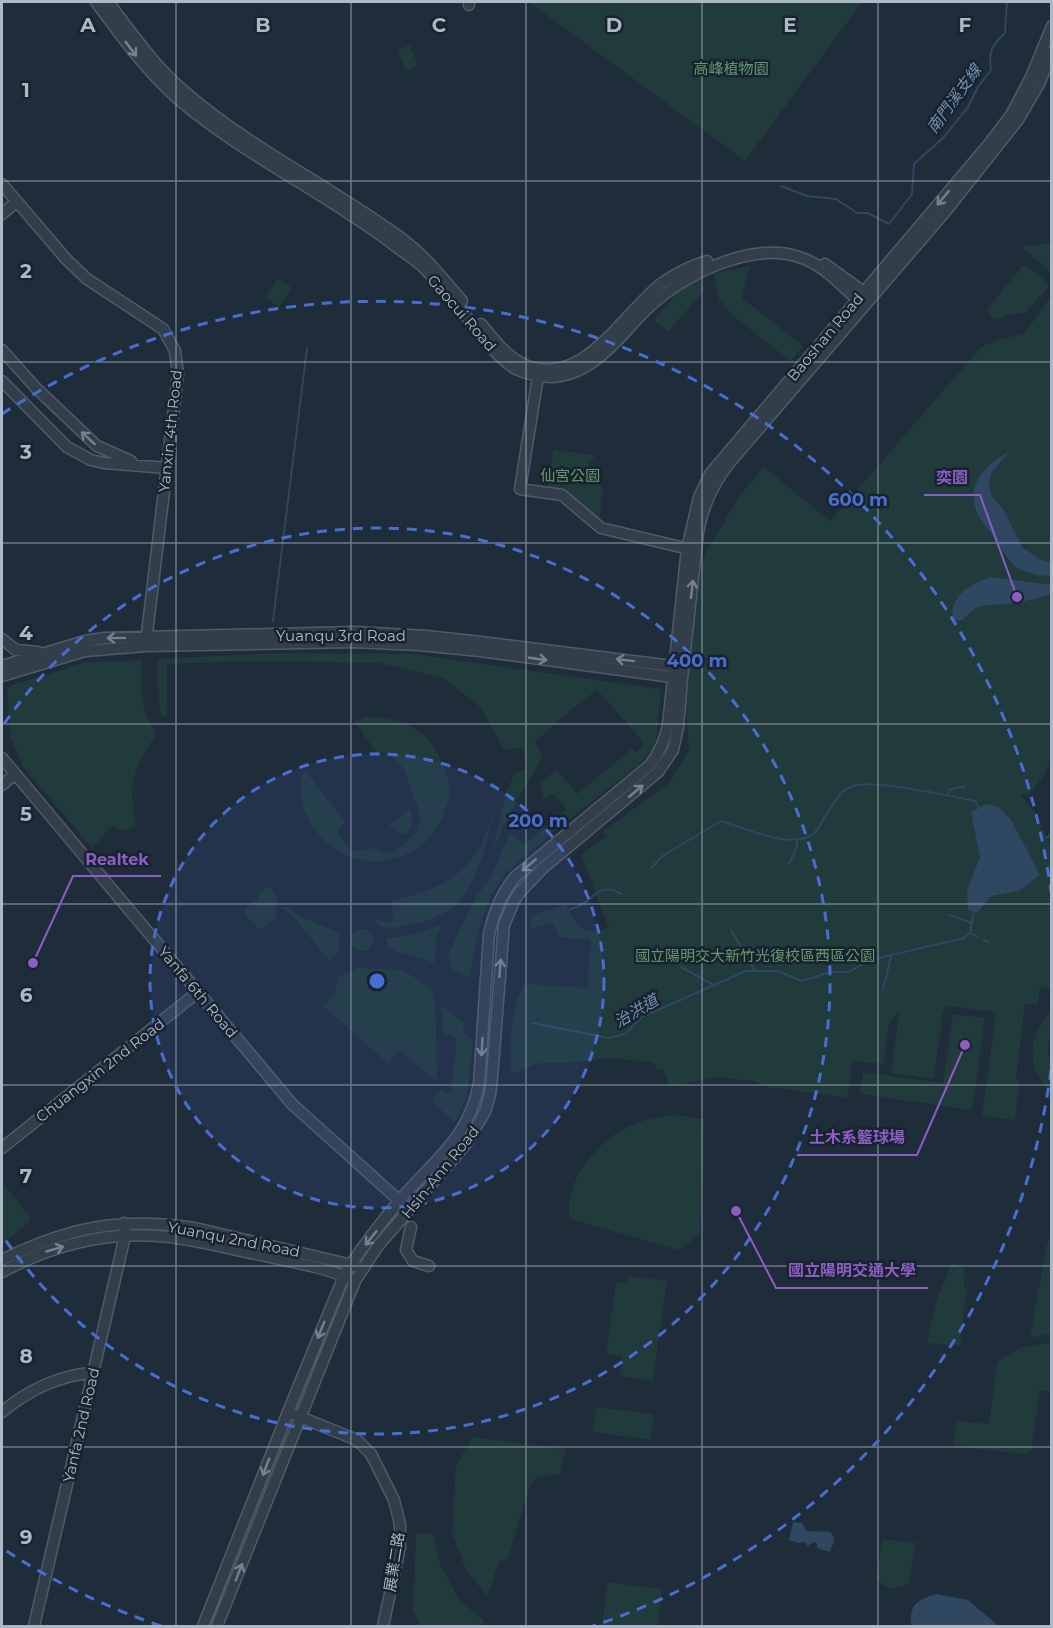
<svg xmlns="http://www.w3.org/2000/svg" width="1053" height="1628" font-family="Montserrat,'Noto Sans TC',sans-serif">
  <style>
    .green { fill: #213a3b }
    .water { fill: #2f4761 }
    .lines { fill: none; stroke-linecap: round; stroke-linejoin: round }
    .stream { stroke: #2f4761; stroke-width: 2 }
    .minor-casing { stroke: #505b68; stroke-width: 13 }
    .minor { stroke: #333e4b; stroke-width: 10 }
    .oneway { stroke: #76818f }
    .grid { fill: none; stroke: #adb8c7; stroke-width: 1.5; stroke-opacity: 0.55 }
    .ring { fill: none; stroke: #486ed3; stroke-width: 3; stroke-dasharray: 10 8 }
    .labels { text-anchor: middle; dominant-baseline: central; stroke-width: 5; stroke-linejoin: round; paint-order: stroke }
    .park-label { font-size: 15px; fill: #639a6d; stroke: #18232f }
    .street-label { font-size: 15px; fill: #adb8c7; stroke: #18232f }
    .water-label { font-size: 16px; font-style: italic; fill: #7390b2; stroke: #18232f }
    .grid-label { font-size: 20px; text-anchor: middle; font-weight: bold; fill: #adb8c7; stroke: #18232f; stroke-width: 5; stroke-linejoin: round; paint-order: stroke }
    .centre { fill: #486ed3; stroke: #18232f; stroke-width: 3 }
    .ring-label { font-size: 18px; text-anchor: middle; font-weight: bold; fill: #486ed3; stroke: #18232f; stroke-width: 5; stroke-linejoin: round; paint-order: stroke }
    .leader { fill: none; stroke: #8c5dc2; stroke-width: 2 }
    .callout-dot { fill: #8c5dc2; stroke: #18232f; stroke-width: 2 }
    .callout-label { font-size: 16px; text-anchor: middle; font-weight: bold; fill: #8c5dc2; stroke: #18232f; stroke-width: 5; stroke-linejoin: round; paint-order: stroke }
  </style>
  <rect width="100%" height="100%" fill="#1f2c3a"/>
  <path class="green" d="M529 2H862L745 161Z
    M410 45 418 66 406 71 398 50Z
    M1051 243V272L1021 247Z
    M750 266 742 298 803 346 790 361 735 317 719 300 714 273Z
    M1022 266H1027L1048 283V288L1025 313 1012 314 995 320 990 316 987 309Z
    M700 277 704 291 668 332 654 320 677 292Z
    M278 278 292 288 279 307 265 298Z
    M1051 296V755L1045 774 1029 795H1020L1034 810 1051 847 1052 989 1040 987 1038 1005 1025 1004 1016 1079 1020 1082 1015 1120 982 1116 996 1012 947 1006 943 1012 934 1079 891 1073 899 1012 889 1023 884 1064 852 1061 847 1098 768 1087 753 1081 715 1077 670 1087 663 1069 658 1070 652 1062 607 1058 568 1063H540L510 1074 511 1031 516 1002 525 984 587 988 591 940 559 937 553 923 530 929 531 916 565 904C579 928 578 936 609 928L581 855 606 836 603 831 668 784 689 751 685 694 701 561 740 495 764 467 830 521 981 347 998 340 1025 333Z
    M553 450 595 455 588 467 603 490 599 521 548 490Z
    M277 653 413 654 661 689 656 743 643 761 545 839 506 873 490 897 478 932 469 977 453 970 448 955 475 899 492 875 510 833 524 845 567 809 553 794 543 800 540 783 557 769 577 794 632 749 637 752 644 743 597 690 579 703 535 742 543 757 506 820 493 849 507 791 515 772 526 770 522 747 504 750 481 708 444 678 379 663 249 661 167 664V716L161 717 158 690V659Z
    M142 660C142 688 138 710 157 733 134 768 127 783 136 826L123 831 112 826 92 848 24 768 11 739 7 687 87 662Z
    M367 717C395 717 423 726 437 752 443 764 449 778 449 791 450 807 434 837 420 846 410 854 391 861 378 862 339 864 299 826 301 787 301 781 303 775 304 769L345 822 336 832 352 851 372 848 385 853 396 851 416 833 421 817 405 770 394 758 381 752 377 753 354 721Z
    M410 809C414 821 414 827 403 835L389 826Z
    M494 812C488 838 475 894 451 909 431 922 407 926 384 929L374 920 393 922 392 901C429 891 459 883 480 847 486 837 489 823 494 812Z
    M270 886 277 899 276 917 264 928H258L245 914V909L258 899V894Z
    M284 905 303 918 340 933 338 942 340 948 335 957 329 960 297 921 283 908Z
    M442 925 437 935 434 963C418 957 402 955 387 947V938L406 936Z
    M351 940a11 11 0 1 1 22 0a11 11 0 1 1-22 0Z
    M358 968 403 970 433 990 436 1023 437 1081 398 1050 389 1064 323 1006 335 994 338 977Z
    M441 1005 464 1023 463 1031 473 1041 467 1096 455 1123 432 1101 440 1090 451 1094 457 1038 443 1033Z
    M1051 1011V1035L1048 1044V1054L1051 1066V1092C1026 1070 1027 1034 1051 1011Z
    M953 1014 985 1018 972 1110 860 1094 863 1072 943 1083Z
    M675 1115 704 1119 700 1234 679 1250 570 1219C562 1184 596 1144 625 1128 640 1120 658 1116 675 1115Z
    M2 1182 32 1219 2 1245Z
    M1051 1235V1334L1030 1338 1046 1248Z
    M952 1263 965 1268 964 1287 967 1288 960 1346 927 1343 937 1298Z
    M628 1276 667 1281 653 1381 620 1376 622 1356 606 1354 616 1282 627 1283Z
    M1051 1342V1391L1040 1390 1031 1450 1026 1454 961 1447 953 1444 957 1421 989 1424 997 1362 1019 1348Z
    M596 1407 654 1414 651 1440 593 1432Z
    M473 1437 566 1449 560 1475 538 1476 530 1485 508 1558 499 1562 487 1597 465 1568 452 1533 456 1465Z
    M433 1533 440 1565 461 1602 484 1620 481 1626H421L413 1611 416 1534Z
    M882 1539 916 1543 909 1584 890 1589 876 1581Z
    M608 1582 662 1589 658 1626H602Z"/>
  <path class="water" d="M1009 452 992 472 989 484 992 497 1003 509 1022 547 1041 560 1051 562V576C1013 574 1011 563 991 533 987 527 981 522 978 515 964 486 985 464 1009 452Z
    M991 577 1051 585V594C1039 598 1027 601 1014 603 992 607 979 599 963 620L953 621C948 597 971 583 991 577Z
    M986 804 999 807 1011 820 1040 875 1019 891 991 896 978 912 968 910 967 890 980 857 971 812Z
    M793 1522 802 1523 807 1531 830 1532C837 1538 833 1544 830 1552L817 1548V1543L813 1542 808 1546 804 1542 798 1543 789 1540Z
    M936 1594 968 1600 999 1626H911C909 1605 917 1600 936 1594Z"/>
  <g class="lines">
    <path class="stream" d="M781 186 807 196 836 199 857 213H868L889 224 912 194 914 164 944 137 968 107 978 87 991 70C988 52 992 45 1005 33L1007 2
      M273 621 307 348
      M948 795 949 790 965 786
      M1046 838 1052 835
      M789 864 797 846V840
      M652 867 664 855 721 821C744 828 792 850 813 834 819 829 824 818 828 811 836 801 840 790 853 786 873 779 950 796 975 801L979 808
      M570 909C594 905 595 879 622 894
      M950 915 972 923
      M731 930 755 971
      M970 933 978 937
      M984 940 988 942
      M681 967 712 984
      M883 990 891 956
      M532 1023 609 1038 625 1034 642 1017 746 971H777L802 981 830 972H849L870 960 964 938 970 933 974 911"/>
    <defs>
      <path id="minor" d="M96 2C121 36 145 69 177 98 243 155 325 192 394 245 403 252 413 258 421 265 443 286 462 312 481 335 491 347 502 361 516 369 526 374 538 376 549 377 592 377 618 338 646 310 680 276 750 241 799 257 823 264 843 287 861 303
        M108 2C132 33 154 66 185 92 252 150 334 188 405 241 427 258 444 280 462 301
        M469 5V2
        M2 184 66 259 87 279 163 329 175 351 178 374 146 642
        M2 214 16 202
        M825 264 868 295
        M481 324C493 338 504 354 521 363 581 393 621 315 662 283 675 274 692 265 707 261
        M2 350 36 388 97 446 131 461
        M539 370 520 489 562 495 601 528 693 550
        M2 381 67 447 91 460 104 463 167 468
        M2 639 16 650 38 652
        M2 666 85 641 104 638 354 632 427 636 481 642 680 667
        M2 676 85 651 146 646 353 642 419 645 480 651 679 678
        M2 758 292 1104 403 1204
        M2 785 14 775
        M2 1148 198 992
        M411 1227 406 1250 413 1261 429 1266
        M2 1260C69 1227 120 1217 195 1228L356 1266
        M2 1272C54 1244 111 1230 170 1237 201 1241 231 1249 261 1255 290 1262 323 1266 350 1279
        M2 1412C27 1391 59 1375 92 1373
        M293 1414 357 1440 371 1454 394 1500 400 1524V1547L383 1626
        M34 1626 125 1236 124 1223
        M203 1626 292 1402 344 1276C359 1250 380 1224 399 1201 434 1160 468 1140 479 1084L489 934C494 912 501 894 515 877L650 765C660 752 665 741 668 725L687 549 699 497 710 474 989 144 1011 115 1031 77 1052 26
        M217 1626 355 1281 378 1246 466 1144 485 1112 490 1095 492 1077 504 925 514 901 520 892 543 868 658 772 673 750 678 727 682 678 698 532C703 504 714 482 731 461L945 212 1018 120 1039 84 1052 52"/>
    </defs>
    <use href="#minor" class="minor-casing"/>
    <use href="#minor" class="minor"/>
  </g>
  <defs><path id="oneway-shaft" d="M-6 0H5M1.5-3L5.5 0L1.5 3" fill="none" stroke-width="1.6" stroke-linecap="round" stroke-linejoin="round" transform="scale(1.5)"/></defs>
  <g class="oneway">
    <use href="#oneway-shaft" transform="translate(131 49) rotate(53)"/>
    <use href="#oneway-shaft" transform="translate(943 198) rotate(130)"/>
    <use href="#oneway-shaft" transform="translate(88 438) rotate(-138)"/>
    <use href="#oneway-shaft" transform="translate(692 589) rotate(-83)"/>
    <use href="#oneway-shaft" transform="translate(116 638) rotate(179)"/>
    <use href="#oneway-shaft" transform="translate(538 659) rotate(8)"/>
    <use href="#oneway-shaft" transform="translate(625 660) rotate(-173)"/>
    <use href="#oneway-shaft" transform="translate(636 791) rotate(-40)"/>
    <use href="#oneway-shaft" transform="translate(529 865) rotate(140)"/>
    <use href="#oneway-shaft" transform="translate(500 968) rotate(-86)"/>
    <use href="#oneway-shaft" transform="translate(482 1047) rotate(94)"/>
    <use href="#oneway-shaft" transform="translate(371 1238) rotate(128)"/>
    <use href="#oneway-shaft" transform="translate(55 1249) rotate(-16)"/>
    <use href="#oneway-shaft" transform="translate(321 1330) rotate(112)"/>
    <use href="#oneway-shaft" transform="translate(266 1467) rotate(111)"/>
    <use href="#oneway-shaft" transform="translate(239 1572) rotate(-69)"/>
  </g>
  <path class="grid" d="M176 2V1626M351 2V1626M526 2V1626M702 2V1626M878 2V1626M2 181H1052M2 362H1052M2 543H1052M2 724H1052M2 904H1052M2 1085H1052M2 1266H1052M2 1447H1052"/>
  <circle cx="377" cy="981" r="227" fill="#486ed3" fill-opacity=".12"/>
  <g class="ring">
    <circle cx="377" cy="981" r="227"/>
    <path d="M4 724A453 453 0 1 1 4 1238"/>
    <path d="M1051 1070A680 680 0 0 1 593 1626M161 1626A680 680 0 0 1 2 1548M2 414A680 680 0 0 1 1051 892"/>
  </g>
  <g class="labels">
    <g class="park-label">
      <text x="731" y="68">高峰植物園</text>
      <text x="570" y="475">仙宮公園</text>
      <text x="755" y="955">國立陽明交大新竹光復校區西區公園</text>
    </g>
    <g class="street-label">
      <text transform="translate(462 313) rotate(49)">Gaocui Road</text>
      <text transform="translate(825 337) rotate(-50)">Baoshan Road</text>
      <text transform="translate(170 431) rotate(-84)">Yanxin 4th Road</text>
      <text x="341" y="635">Yuanqu 3rd Road</text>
      <text transform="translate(198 992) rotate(50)">Yanfa 6th Road</text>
      <text transform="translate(100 1070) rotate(-38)">Chuangxin 2nd Road</text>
      <text transform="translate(440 1172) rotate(-51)">Hsin-Ann Road</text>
      <text transform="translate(234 1239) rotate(11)">Yuanqu 2nd Road</text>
      <text transform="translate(81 1425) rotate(-77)">Yanfa 2nd Road</text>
      <text transform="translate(394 1562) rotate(-81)">展業二路</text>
    </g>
    <g class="water-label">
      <text transform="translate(954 99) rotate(-54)">南門溪支線</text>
      <text transform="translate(636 1011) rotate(-31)">治洪道</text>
    </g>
  </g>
  <g class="grid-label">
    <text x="88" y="32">A</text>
    <text x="263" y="32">B</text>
    <text x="439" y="32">C</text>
    <text x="614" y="32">D</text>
    <text x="790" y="32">E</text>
    <text x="965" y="32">F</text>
    <text x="26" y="97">1</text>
    <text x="26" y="278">2</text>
    <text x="26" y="459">3</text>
    <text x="26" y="640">4</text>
    <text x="26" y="821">5</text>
    <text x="26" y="1002">6</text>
    <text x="26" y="1183">7</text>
    <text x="26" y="1363">8</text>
    <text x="26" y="1544">9</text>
  </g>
  <circle cx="377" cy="981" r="9" class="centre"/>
  <g class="ring-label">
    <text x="858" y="506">600 m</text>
    <text x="697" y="667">400 m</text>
    <text x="538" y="827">200 m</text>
  </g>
  <path class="leader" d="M1017 597L980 495H924M33 963L73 876H161M965 1045L917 1155H797M736 1211L776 1288H928"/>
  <g class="callout-dot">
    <circle cx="1017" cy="597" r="6"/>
    <circle cx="33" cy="963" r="6"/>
    <circle cx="965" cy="1045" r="6"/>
    <circle cx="736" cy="1211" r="6"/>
  </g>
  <g class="callout-label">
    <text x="952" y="483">奕園</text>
    <text x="117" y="865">Realtek</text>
    <text x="857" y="1143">土木系籃球場</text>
    <text x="852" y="1276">國立陽明交通大學</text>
  </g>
  <rect width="1053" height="1628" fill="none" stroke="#adb8c7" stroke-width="6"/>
</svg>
